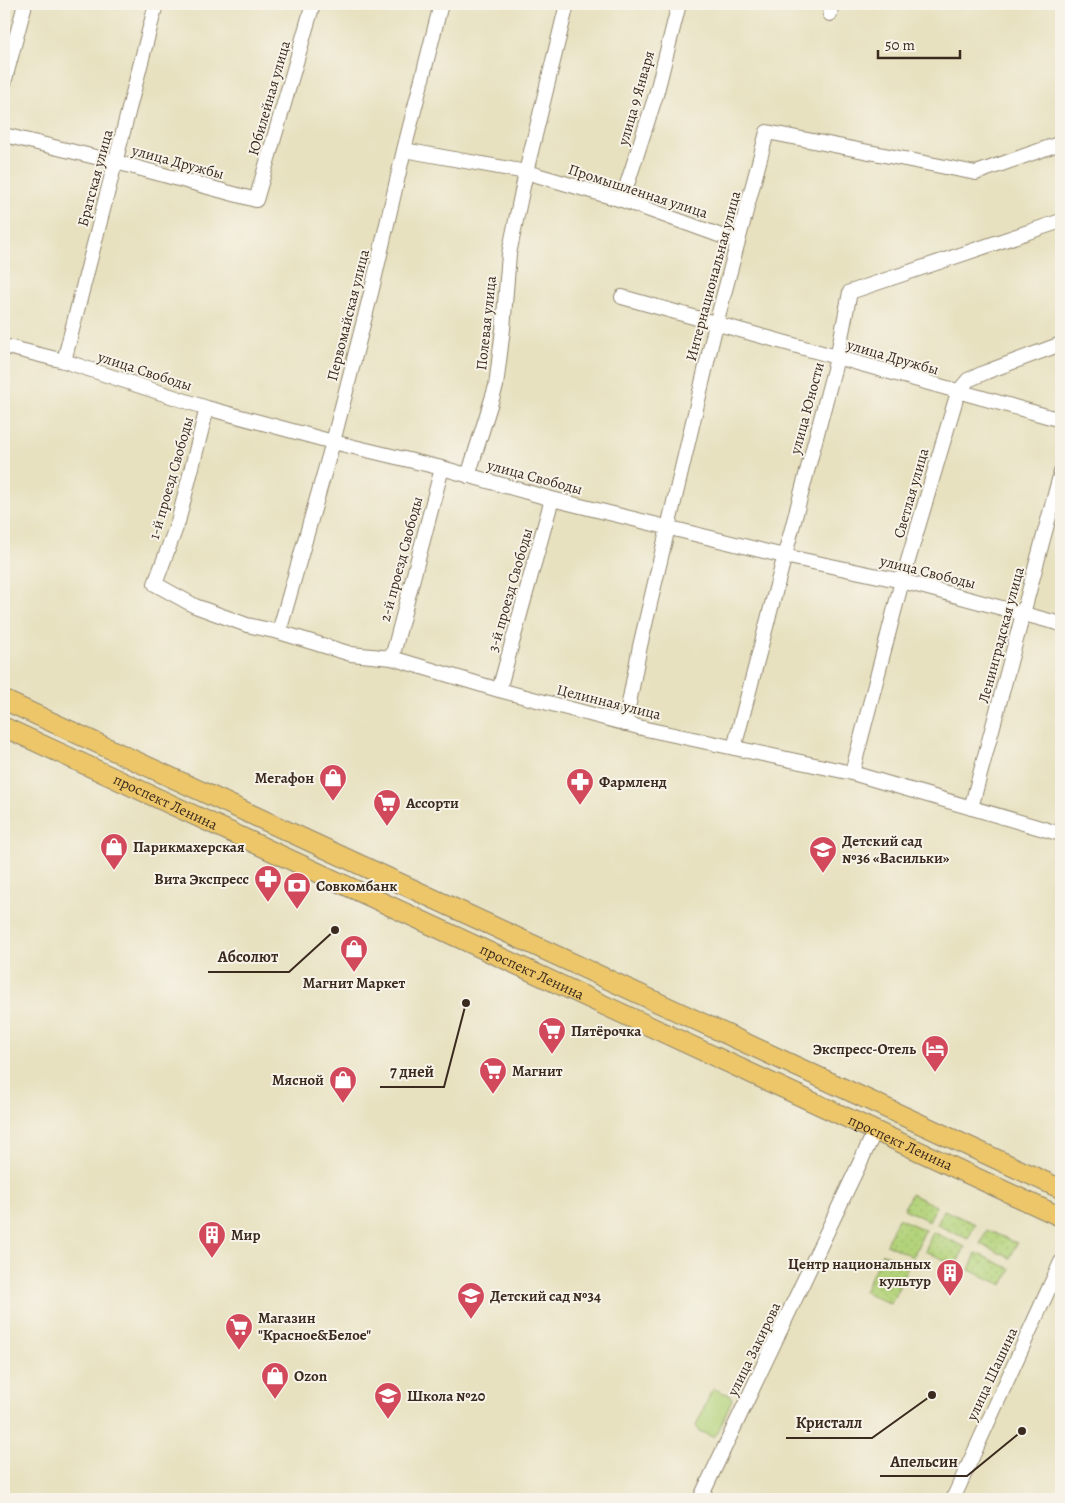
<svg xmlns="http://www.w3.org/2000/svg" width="1065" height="1503" font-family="Alegreya,serif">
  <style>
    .grass { fill: url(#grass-dots); stroke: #777e4c }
    .green { fill: #b3d37a; stroke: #777e4c }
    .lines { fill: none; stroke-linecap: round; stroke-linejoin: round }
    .minor-casing { stroke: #91866f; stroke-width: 16 }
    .major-casing { stroke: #91866f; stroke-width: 21 }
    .minor { stroke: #fff; stroke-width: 14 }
    .major { stroke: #ecc669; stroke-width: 19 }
    .labels { text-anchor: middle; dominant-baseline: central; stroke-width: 4; stroke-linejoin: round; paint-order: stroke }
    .street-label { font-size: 15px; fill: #3b2a1e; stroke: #f7f3e8 }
    .poi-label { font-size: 15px; font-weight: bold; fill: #3b2a1e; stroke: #f7f3e8; text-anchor: start }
    .leader { fill: none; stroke: #3b2a1e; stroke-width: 2 }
    .callout-dot { fill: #3b2a1e; stroke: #f7f3e8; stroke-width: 2 }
    .callout-label { font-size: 16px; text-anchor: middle; font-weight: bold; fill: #3b2a1e; stroke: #f7f3e8; stroke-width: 4; stroke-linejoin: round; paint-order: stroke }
  </style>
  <defs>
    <pattern id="grass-dots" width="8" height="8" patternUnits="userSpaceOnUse" patternTransform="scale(1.25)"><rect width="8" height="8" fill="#b3d37a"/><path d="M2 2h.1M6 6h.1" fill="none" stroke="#9bb569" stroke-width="1.8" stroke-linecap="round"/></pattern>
  </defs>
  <rect width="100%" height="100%" fill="#f7f3e8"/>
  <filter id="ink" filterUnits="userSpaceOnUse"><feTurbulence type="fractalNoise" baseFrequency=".02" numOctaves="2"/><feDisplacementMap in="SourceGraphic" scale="10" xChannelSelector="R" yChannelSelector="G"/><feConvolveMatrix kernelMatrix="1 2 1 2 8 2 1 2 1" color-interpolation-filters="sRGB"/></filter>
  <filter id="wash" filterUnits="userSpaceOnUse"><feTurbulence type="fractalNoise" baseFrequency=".0096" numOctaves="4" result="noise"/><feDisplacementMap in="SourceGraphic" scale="20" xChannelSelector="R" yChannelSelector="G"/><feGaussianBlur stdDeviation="1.12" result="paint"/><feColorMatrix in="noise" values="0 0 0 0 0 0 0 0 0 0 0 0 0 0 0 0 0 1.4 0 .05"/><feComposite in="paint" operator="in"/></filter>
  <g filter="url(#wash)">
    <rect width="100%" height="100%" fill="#e7e1c0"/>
    <path class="grass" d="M911 1194 936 1206 929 1221 904 1209Z
      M944 1210 975 1224 968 1239 937 1225Z
      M898 1218 925 1230 913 1257 886 1244Z
      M987 1230 1017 1243 1010 1258 980 1244Z
      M933 1232 965 1247 956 1265 925 1251Z
      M882 1253 909 1265 891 1304 864 1292Z
      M976 1253 1011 1269 1003 1285 969 1270Z"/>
    <path class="green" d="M714 1389 730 1395 732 1399 717 1434 713 1437 699 1431 696 1426 711 1392Z"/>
  </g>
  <g filter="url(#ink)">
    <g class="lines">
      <defs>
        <path id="minor" d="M830 4 831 7 830 14
          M4 83 25 4
          M4 135 116 162 256 200 313 4
          M404 150 526 172 622 200 738 242
          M622 200 656 95 679 4
          M622 297 1061 420
          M4 346 64 361 207 408 333 442 442 468 552 499 784 556 902 581 1061 624
          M64 361 156 4
          M207 408 178 522 155 584 195 606 247 625 279 632 351 654 392 658 499 690 646 729 852 773 1061 834
          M468 476 496 386 503 329 509 254 526 172 567 4
          M279 632 333 442 372 289 404 150 441 4
          M392 658 442 468
          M499 690 552 499
          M625 724 640 646 716 324 767 132 976 173 1061 143
          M734 748 837 358 850 292 1061 221
          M852 773 902 581 958 392 968 380 986 372 1061 344
          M971 808 1061 472
          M700 1499 875 1131
          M953 1499 1061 1262"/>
        <g id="major">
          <path d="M4 700 1061 1189"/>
          <path id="s1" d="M4 727 1061 1217"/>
        </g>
      </defs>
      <use href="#minor" class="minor-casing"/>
      <use href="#major" class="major-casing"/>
      <use href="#minor" class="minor"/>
      <use href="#major" class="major"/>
    </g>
  </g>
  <defs>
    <symbol id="shop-pin" viewBox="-11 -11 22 30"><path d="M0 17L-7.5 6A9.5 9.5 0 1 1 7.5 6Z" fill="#d1495b" stroke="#f7f3e8"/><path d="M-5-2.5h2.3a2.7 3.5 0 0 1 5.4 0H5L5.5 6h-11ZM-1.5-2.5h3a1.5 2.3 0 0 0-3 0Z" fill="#fff"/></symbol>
    <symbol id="pharmacy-pin" viewBox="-11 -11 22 30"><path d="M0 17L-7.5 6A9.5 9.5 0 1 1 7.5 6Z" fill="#d1495b" stroke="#f7f3e8"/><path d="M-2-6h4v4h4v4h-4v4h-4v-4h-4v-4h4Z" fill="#fff"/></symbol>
    <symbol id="supermarket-pin" viewBox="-11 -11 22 30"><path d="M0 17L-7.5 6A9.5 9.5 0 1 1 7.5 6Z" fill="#d1495b" stroke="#f7f3e8"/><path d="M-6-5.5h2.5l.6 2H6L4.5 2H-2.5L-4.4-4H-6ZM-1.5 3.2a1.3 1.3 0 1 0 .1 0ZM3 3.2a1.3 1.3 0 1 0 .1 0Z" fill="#fff"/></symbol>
    <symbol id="school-pin" viewBox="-11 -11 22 30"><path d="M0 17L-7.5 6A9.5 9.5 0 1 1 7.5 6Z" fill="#d1495b" stroke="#f7f3e8"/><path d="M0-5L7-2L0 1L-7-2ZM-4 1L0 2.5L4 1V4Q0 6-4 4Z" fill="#fff"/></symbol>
    <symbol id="bank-pin" viewBox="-11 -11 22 30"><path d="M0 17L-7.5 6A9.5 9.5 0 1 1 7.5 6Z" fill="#d1495b" stroke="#f7f3e8"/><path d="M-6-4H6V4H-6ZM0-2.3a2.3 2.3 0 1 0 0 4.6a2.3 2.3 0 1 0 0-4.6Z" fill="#fff"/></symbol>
    <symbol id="hotel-pin" viewBox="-11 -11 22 30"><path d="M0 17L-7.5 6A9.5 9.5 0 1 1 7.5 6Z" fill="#d1495b" stroke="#f7f3e8"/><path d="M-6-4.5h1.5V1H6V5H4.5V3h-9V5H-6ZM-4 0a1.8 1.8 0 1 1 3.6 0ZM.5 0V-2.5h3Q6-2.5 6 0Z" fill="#fff"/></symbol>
    <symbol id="building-pin" viewBox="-11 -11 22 30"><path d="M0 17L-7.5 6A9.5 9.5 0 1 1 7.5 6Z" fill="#d1495b" stroke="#f7f3e8"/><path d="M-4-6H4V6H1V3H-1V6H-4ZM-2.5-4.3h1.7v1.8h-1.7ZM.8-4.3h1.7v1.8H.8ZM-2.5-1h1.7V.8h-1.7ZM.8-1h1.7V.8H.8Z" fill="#fff"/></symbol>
  </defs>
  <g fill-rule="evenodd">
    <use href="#shop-pin" x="317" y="762" width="32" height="43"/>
    <use href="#pharmacy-pin" x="564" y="766" width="32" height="43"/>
    <use href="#supermarket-pin" x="371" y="787" width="32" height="43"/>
    <use href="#shop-pin" x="98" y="831" width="32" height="43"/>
    <use href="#school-pin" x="807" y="834" width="32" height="43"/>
    <use href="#pharmacy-pin" x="252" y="863" width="32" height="43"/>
    <use href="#bank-pin" x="281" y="870" width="32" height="43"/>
    <use href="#shop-pin" x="338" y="933" width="32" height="43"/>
    <use href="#supermarket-pin" x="536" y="1015" width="32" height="43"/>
    <use href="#hotel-pin" x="919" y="1033" width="32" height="43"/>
    <use href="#supermarket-pin" x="477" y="1055" width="32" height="43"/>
    <use href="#shop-pin" x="327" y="1064" width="32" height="43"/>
    <use href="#building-pin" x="196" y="1219" width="32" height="43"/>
    <use href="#building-pin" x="934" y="1257" width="32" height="43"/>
    <use href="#school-pin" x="455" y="1280" width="32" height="43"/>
    <use href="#supermarket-pin" x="223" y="1311" width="32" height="43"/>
    <use href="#shop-pin" x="259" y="1360" width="32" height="43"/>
    <use href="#school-pin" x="372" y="1380" width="32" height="43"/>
  </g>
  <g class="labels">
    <g class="street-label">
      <text transform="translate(269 98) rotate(-74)">Юбилейная улица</text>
      <text transform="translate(636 98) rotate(-74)">улица 9 Января</text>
      <text transform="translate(178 162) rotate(15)">улица Дружбы</text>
      <text transform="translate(95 178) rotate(-75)">Братская улица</text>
      <text transform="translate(638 191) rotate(18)">Промышленная улица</text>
      <text transform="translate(713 276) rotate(-75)">Интернациональная улица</text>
      <text transform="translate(348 315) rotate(-76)">Первомайская улица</text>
      <text transform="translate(486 323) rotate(-84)">Полевая улица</text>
      <text transform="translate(893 357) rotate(16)">улица Дружбы</text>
      <text transform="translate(145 371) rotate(18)">улица Свободы</text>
      <text transform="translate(807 408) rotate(-75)">улица Юности</text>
      <text transform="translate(535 477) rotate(15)">улица Свободы</text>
      <text transform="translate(171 478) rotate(-74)">1-й проезд Свободы</text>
      <text transform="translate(911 493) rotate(-74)">Светлая улица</text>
      <text transform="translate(401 559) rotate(-75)">2-й проезд Свободы</text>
      <text transform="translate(928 572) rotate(14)">улица Свободы</text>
      <text transform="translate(510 590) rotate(-74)">3-й проезд Свободы</text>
      <text transform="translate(1001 635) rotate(-75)">Ленинградская улица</text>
      <text transform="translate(609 702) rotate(14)">Целинная улица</text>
      <text stroke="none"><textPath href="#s1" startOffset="178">проспект Ленина</textPath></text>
      <text stroke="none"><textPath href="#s1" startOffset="582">проспект Ленина</textPath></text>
      <text stroke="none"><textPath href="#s1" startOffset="988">проспект Ленина</textPath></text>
      <text transform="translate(754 1349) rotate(-64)">улица Закирова</text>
      <text transform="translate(992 1374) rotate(-65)">улица Шашина</text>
    </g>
    <g class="poi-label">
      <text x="314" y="778" text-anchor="end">Мегафон</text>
      <text x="599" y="782">Фармленд</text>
      <text x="406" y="803">Ассорти</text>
      <text x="842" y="841">Детский сад<tspan x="842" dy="17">№36 «Васильки»</tspan></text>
      <text x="133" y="847">Парикмахерская</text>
      <text x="249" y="879" text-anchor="end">Вита Экспресс</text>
      <text x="316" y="886">Совкомбанк</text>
      <text x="354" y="983" text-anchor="middle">Магнит Маркет</text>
      <text x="571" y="1031">Пятёрочка</text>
      <text x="916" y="1049" text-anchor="end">Экспресс-Отель</text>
      <text x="512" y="1071">Магнит</text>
      <text x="324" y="1080" text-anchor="end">Мясной</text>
      <text x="231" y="1235">Мир</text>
      <text x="931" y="1264" text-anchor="end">Центр национальных<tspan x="931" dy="17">культур</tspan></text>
      <text x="490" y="1296">Детский сад №34</text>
      <text x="258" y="1318">Магазин<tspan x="258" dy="17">"Красное&amp;Белое"</tspan></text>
      <text x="294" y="1376">Ozon</text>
      <text x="407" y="1396">Школа №20</text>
    </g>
  </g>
  <path class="leader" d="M335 930L289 972H208M466 1003L444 1087H380M932 1395L872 1438H786M1022 1431L967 1476H880"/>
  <g class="callout-dot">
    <circle cx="335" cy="930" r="5"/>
    <circle cx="466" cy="1003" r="5"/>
    <circle cx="932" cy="1395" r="5"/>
    <circle cx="1022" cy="1431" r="5"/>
  </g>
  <g class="callout-label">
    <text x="248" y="962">Абсолют</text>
    <text x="412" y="1077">7 дней</text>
    <text x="829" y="1428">Кристалл</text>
    <text x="924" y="1467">Апельсин</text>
  </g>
  <rect width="1065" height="1503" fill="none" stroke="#f7f3e8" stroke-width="20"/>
  <path d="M878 50v8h82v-8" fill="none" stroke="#3b2a1e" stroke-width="2.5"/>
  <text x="885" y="50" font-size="15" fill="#3b2a1e" stroke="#f7f3e8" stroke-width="4" paint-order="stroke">50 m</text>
</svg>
